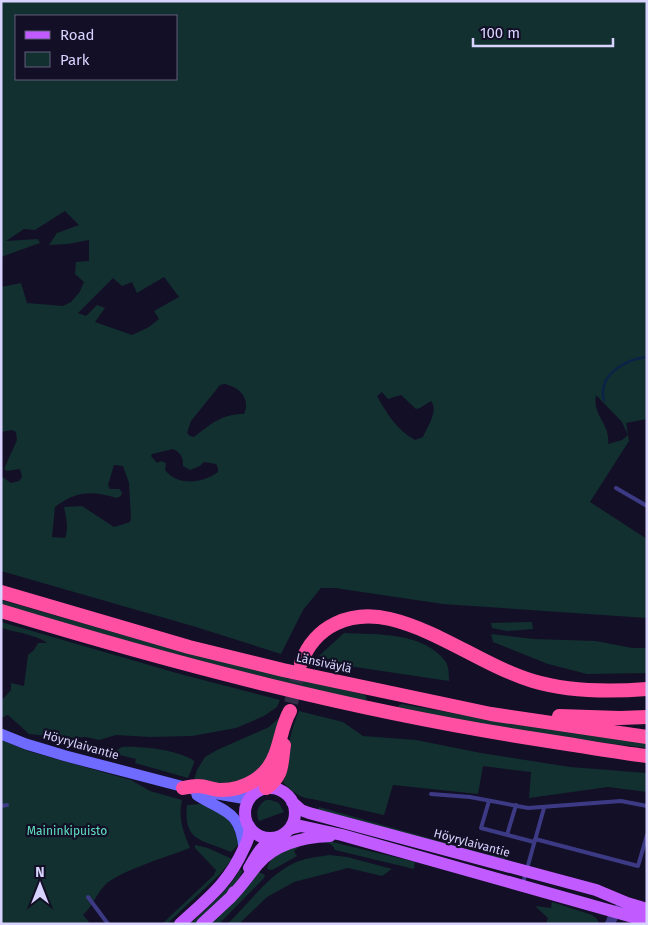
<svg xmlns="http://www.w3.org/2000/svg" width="648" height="925" font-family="'Fira Sans',sans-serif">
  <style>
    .green { fill: #12302f; fill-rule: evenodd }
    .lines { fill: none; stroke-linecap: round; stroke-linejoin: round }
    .stream { stroke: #0c2248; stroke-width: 2.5 }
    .motorway-tunnel { stroke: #312d47; stroke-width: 14; stroke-dasharray: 14 7; stroke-linecap: butt }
    .service { stroke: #3d3a85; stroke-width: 4 }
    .tertiary { stroke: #3d3a85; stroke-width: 10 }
    .secondary { stroke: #6f6bff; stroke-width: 11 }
    .primary { stroke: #c25bff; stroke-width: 12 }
    .motorway { stroke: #ff4fa3; stroke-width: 14 }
    .labels { text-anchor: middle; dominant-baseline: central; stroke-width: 4.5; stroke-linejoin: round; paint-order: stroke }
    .street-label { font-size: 12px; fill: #d9d4ff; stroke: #130f26 }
    .park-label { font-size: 12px; fill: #5fe0c0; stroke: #130f26 }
  </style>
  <rect width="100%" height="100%" fill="#130f26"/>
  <path class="green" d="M1 1H647V419L626 423 629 441 590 502 647 539V618L443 604 335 588H321L303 610 281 654 196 627 1 571V476L11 483 19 481 22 477 20 469 7 471 4 469 17 440 16 432 12 430 1 432V287L21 283 27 303 63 306 71 302 79 293 84 282 75 274 76 262 89 261V240L68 244 49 245 57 233 79 225 65 211 35 230 24 229 6 241 38 239 40 243 1 257ZM16 16H176V79H16ZM164 277 179 297 154 311 159 319 149 327 132 335 95 322 105 308 97 305 86 316 78 313 113 278 122 286 132 282 137 293ZM225 384C239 387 251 398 244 414 221 414 211 424 194 437L190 436 187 433 191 421 220 385ZM382 392 388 399 401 395 416 409 420 408 431 401C439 411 427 427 423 437L415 440C397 430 387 414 377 396ZM596 395 622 422 628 435 622 440 608 444C611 424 592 416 596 395ZM173 449C181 453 183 457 183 466L190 470 200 466 204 462 216 464 218 468V472C203 483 178 487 165 470L166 463 161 461 157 463 151 456 152 454ZM114 465 123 466 129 483 131 518 130 522 114 527 82 506 64 507C66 517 69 529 65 538L52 537 55 507C77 490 92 491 117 498L121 496 122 492 119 489H110L108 485Z
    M1 600 151 643 365 695 367 699 364 701C242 673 122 640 1 606Z
    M1 622 180 674 280 700 277 707 264 716 236 728 192 736 150 737 116 735 99 740 86 737 67 738 29 734 8 715 1 718V701L11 690V683L24 686 28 655 34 650 38 643H47C40 636 12 631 1 628Z
    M532 622 533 629 507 631 492 628 491 623Z
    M344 633C377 635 423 631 446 662 449 667 449 676 449 681L355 667 319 656Z
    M491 634 534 639 596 641 632 648H647V673L587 674 548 664 493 642Z
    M402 704 513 724 647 743V748C563 738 480 725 398 707L399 705Z
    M299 711 343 722 363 736 416 740 481 753 570 767 647 773V792L608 787 529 798 531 772 483 766 478 794 393 785 384 815 312 799C301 799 290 790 283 782 289 768 289 764 289 750 289 737 294 723 299 711Z
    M280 717 272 754 252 776 226 786 194 780 197 770 205 757 217 750 269 727Z
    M1 740 31 752 131 780 150 791 182 800C178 818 183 831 190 848 170 856 116 872 104 886 96 895 92 907 83 915L89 922 87 924H1Z
    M122 747C141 746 179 750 194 761V763L188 778 135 763 136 759 115 754 117 750Z
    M266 800H271L279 803 284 812 259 821C255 812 258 805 266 800Z
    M200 804C223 812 235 820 238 845L231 852C203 839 183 843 187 805Z
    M319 807 485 854 507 857 506 860 318 810Z
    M328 841 415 862 414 869 335 850C332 841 323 843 315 842Z
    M195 845 208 848 232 859 220 874 167 924H162L214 875 216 870 214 868 195 848Z
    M300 845 294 851 297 856 272 870 267 869C271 853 286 850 300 845Z
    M329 855 347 857 392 869 382 876 348 868 294 882 267 897 239 924H227C249 904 267 876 294 863 305 858 317 857 329 855Z
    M240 870 243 871 233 887 195 924H190C208 907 227 891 240 870Z
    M257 871 265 875 264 878 219 924H207Z
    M552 902 592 915 597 919 599 924H546L548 918 535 906 551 908Z"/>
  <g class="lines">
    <path class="stream" d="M604 400C597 375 626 359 647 357"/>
    <path class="motorway-tunnel" d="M291 703 301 663"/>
    <path class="service" d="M616 488 647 506
      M431 794 470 797 528 808 621 801 647 806
      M489 801 481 828 534 842
      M1 806 7 805
      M507 835 516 805
      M535 839 638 866 647 835
      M523 883 544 808
      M88 897 108 924"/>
    <path class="tertiary" d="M610 924 615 912 620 908"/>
    <path class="secondary" d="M1 734 26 744 66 756 192 789
      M212 793 241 798 254 794
      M197 795C225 813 240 810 244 848"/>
    <path class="primary" d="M245 813a25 25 0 1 1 50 0a25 25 0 1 1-50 0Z
      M292 802 301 810 309 813 596 890 627 903 647 909
      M289 829 301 826 342 835 647 921
      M249 868C256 856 261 846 273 838
      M231 897C241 887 249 875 258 864 276 843 304 837 330 836
      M180 924C208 898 228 884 244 848 248 840 250 835 249 826
      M202 924 231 897 234 892"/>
    <path class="motorway" d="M1 592 189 647 283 670 491 714 647 737
      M1 611C179 665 358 712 542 740 577 745 612 752 647 756
      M301 663C315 625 351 610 390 619 440 631 484 666 533 681 570 692 609 692 647 689
      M559 716 620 718 647 717
      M183 788C188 787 193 786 198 786 206 786 213 790 221 790 245 790 267 777 275 755 281 740 282 725 290 711
      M266 788C284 775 281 764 284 745"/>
  </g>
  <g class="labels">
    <g class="street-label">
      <text transform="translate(324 663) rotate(12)">Länsiväylä</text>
      <text transform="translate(81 745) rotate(16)">Höyrylaivantie</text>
      <text transform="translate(472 843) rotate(15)">Höyrylaivantie</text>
    </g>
    <g class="park-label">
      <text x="67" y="831">Maininkipuisto</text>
    </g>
  </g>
  <rect width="648" height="925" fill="none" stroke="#d9d4ff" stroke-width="5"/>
  <rect x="15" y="15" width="162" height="65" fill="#130f26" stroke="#625e7d"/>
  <rect x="25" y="31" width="25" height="8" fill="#c25bff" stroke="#625e7d"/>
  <text x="60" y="40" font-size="15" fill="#d9d4ff">Road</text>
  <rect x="25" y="52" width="25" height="15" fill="#12302f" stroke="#625e7d"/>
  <text x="60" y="65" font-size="15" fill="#d9d4ff">Park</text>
  <g transform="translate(40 885)" stroke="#130f26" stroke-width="4" paint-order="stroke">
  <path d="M0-4L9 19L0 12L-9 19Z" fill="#d9d4ff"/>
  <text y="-8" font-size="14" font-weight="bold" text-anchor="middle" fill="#d9d4ff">N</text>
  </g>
  <path d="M473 38v8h140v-8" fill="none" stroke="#d9d4ff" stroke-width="2.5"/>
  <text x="480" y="38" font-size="15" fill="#d9d4ff" stroke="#130f26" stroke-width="4" paint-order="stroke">100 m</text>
</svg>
